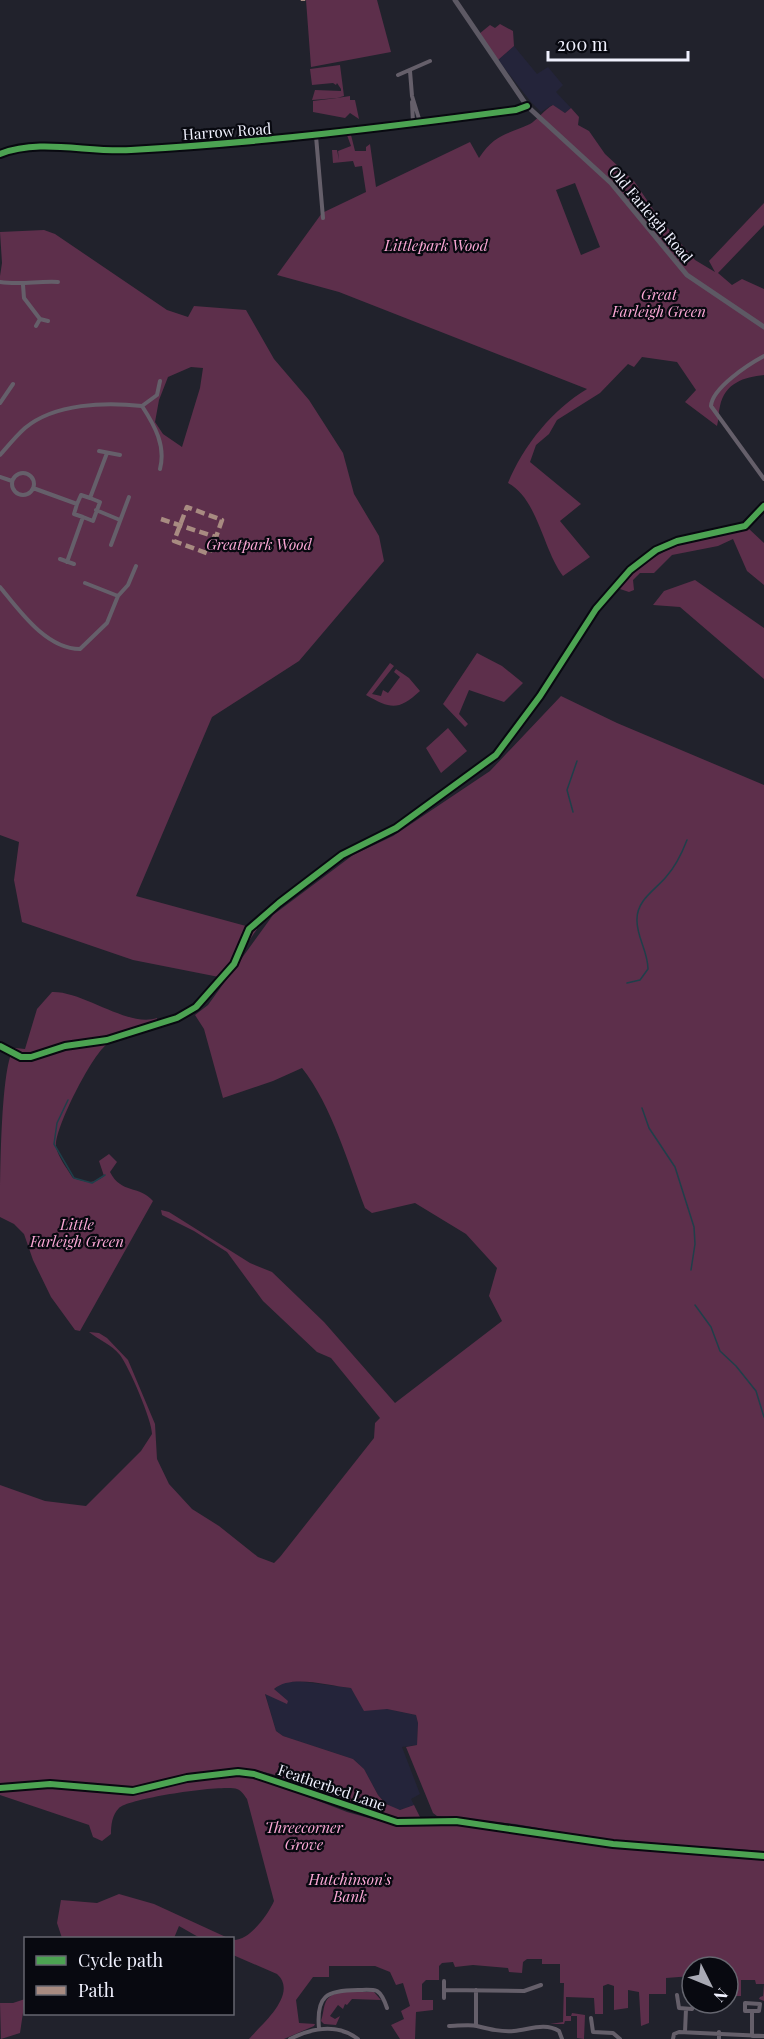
<svg xmlns="http://www.w3.org/2000/svg" width="764" height="2039" font-family="'Playfair Display',serif">
  <style>
    .built { fill: #24243a }
    .green { fill: #5d2f4b; fill-rule: evenodd }
    .lines { fill: none; stroke-linecap: round; stroke-linejoin: round }
    .stream { stroke: #1f3f4a; stroke-width: 1.5 }
    .street { stroke: #655f6a; stroke-width: 4 }
    .secondary { stroke: #5d5964; stroke-width: 5 }
    .quiet { stroke: #a88b81; stroke-width: 4.5; stroke-dasharray: 9 4.5; stroke-linecap: butt }
    .cycleway-casing { stroke: #080910; stroke-width: 10 }
    .cycleway { stroke: #4ca352; stroke-width: 6 }
    .labels { text-anchor: middle; dominant-baseline: central; stroke-width: 4.5; stroke-linejoin: round; paint-order: stroke }
    .street-label { font-size: 15px; fill: #f0f1fe; stroke: #080910 }
    .park-label { font-size: 15px; font-style: italic; fill: #fca8d6; stroke: #080910 }
  </style>
  <rect width="100%" height="100%" fill="#21222c"/>
  <path class="built" d="M514 46 537 74 548 67 563 85 556 92 571 108 565 113 552 105 541 112 531 102 498 60Z
    M297 1681 351 1688 387 1709 416 1715 418 1723 417 1745 402 1747 420 1794 411 1799 414 1805 400 1810 393 1809 378 1795 364 1769 353 1759 283 1736 276 1731 265 1693 287 1703 274 1689 282 1683Z"/>
  <path class="green" d="M306 0H377L391 52 311 67Z
    M500 24 513 31 514 46 498 60 479 34 490 25 495 28Z
    M340 65 344 96 337 98 350 96V100H355L359 119 350 113 345 118 313 112V101L337 98 312 100 315 90 341 91V89L337 83 336 85 333 83 312 85 310 69Z
    M553 105 565 113 571 108 579 117 578 125 589 131 605 154 634 181 659 218 695 260 715 272 709 261 764 203V225L718 273 732 285 742 279 764 289V375C744 377 725 383 720 406 718 413 719 419 717 426L685 402 696 390 677 362 642 357 634 367 628 364 600 393 557 420 549 434 536 445 530 462 581 504 560 521 590 557 563 576C543 550 538 499 508 483 523 446 553 409 587 389L339 292 277 275 322 213 366 192 362 166 355 167 353 161 333 163 332 150H337L339 160 338 151 351 146 347 135H351L355 151H366V147L370 144 376 187 470 142 479 158C495 134 506 135 530 124 536 121 545 109 553 105ZM575 183 600 247 581 255 556 190Z
    M44 230 55 234 167 310 188 317 194 306 246 310 274 359 309 400 343 453 354 494 379 536 384 561 299 661 212 717 136 896 257 929 224 978 133 960 22 922 14 880 19 842 0 835V276L2 263 0 232ZM191 367 203 368 200 388 182 447 163 434 155 422 159 400 168 377Z
    M748 528 764 543V585L747 571 733 539 718 546 672 555 654 573H640L633 580 634 590 629 592 620 589 612 591C654 549 690 537 748 528Z
    M695 580 764 628V679L680 607 653 605 664 591Z
    M477 653 502 666 523 683 504 702 469 690 459 714 468 724 465 727 443 704Z
    M390 663 394 666 372 694 381 696 383 690 388 693 400 677 394 672 396 669 409 678 420 691C398 711 391 709 366 695Z
    M561 696 617 723 764 785V1851L614 1841 515 1824 437 1816 433 1813 406 1747 417 1745 418 1723 416 1715 387 1709 364 1711 351 1688C328 1686 292 1674 274 1689L288 1701 287 1704 265 1694 276 1731 283 1736 353 1759 364 1769 378 1795 386 1804 400 1810 414 1805 420 1817 396 1818 272 1774 255 1770 254 1776 347 1812 394 1825 449 1823 613 1847 764 1859V2001L759 1999 760 1997 763 1996 764 1984H756L755 1980H741V1996H728V1967H692V1976L666 1978V1994H649V2023L641 2026 639 1992 628 1990V2008L614 2010V1986L608 1984 603 1986V2014H595L594 1998 566 1997V2016H571L572 2013 585 2015 584 2039 577 2038V2016H571V2021H565L564 2024H550L563 2022 564 1983H560V1964H542V1959H527L523 1962 522 1973 509 1972 508 1968 473 1965 455 1967 453 1962 442 1963 439 1966V1980H426L422 1984V2000H433V2010L416 2012 415 2039H400L391 2025 404 2019 401 2011 410 2006 403 1983 396 1985 390 1972 375 1966H329V1977H313L296 2000 299 2023 315 2024 314 2026 284 2039H249C261 2025 299 1994 277 1974L233 1955V1940C249 1941 268 1915 274 1901L247 1799C244 1795 242 1791 237 1789 225 1784 129 1798 119 1808 112 1815 111 1825 111 1834L102 1841 93 1837 89 1825 0 1795V1485L45 1501 86 1506 141 1451 152 1434C152 1420 129 1367 120 1355 111 1344 100 1341 89 1332L99 1333 107 1338 128 1360 155 1424 157 1459 169 1484 192 1509 219 1526 258 1557 274 1563 280 1557 374 1438 375 1423 380 1418 331 1358 317 1352 263 1301 227 1252 194 1231 162 1215 161 1210 169 1212 250 1263 272 1272 324 1322 395 1403 502 1321 489 1296 497 1268 466 1234 415 1203 372 1213 365 1208C348 1163 332 1106 302 1068L273 1081 223 1098 204 1029 195 1015 208 1005 273 915 353 855 393 836 490 771Z
    M448 728 467 751 441 773 426 748Z
    M52 992C84 991 128 1028 157 1018L158 1025C142 1030 119 1034 106 1045 91 1057 56 1126 56 1145 56 1154 68 1170 73 1178 86 1182 93 1185 104 1176L99 1161 109 1154 117 1162 110 1172C121 1194 139 1185 153 1201L80 1331 75 1330 51 1297 33 1260 24 1234 14 1224 0 1217C0 1190 0 1059 15 1048L25 1049 37 1009Z
    M119 1894 154 1904 228 1938H200L179 1926 174 1938H62L57 1923 61 1900 97 1903Z
    M340 1992H374L381 2000 352 1999 347 2005 345 2004 341 2014 343 2009 338 2005 330 2016 335 2019 340 2016 336 2025 324 2024 321 2021C326 2006 321 1998 340 1992Z
    M25 1999 20 2033 1 2039 0 2003H13Z"/>
  <g class="lines">
    <path class="stream" d="M573 812 567 790 577 761
      M627 983 640 980 648 969C648 951 636 936 637 919 637 900 655 890 666 877 675 867 682 853 687 840
      M68 1100 57 1123 54 1144 74 1178 92 1183 105 1175
      M642 1108 649 1128 675 1167 694 1227 695 1244 691 1270
      M695 1305 711 1327 720 1351 736 1366 756 1391 764 1417"/>
    <path class="street" d="M410 71 412 96 420 122
      M398 75 430 61
      M412 102 413 123
      M316 136 323 218
      M0 154C40 138 88 153 131 150 260 143 388 127 516 110L527 106
      M0 282C20 285 37 281 58 282
      M23 285 24 298 40 319 36 326
      M40 319 48 321
      M764 356C749 364 712 388 711 406L764 479
      M0 403 13 384
      M142 406C155 426 166 446 160 469
      M99 451 120 455
      M0 455C8 446 16 436 25 428 55 403 106 402 142 406L157 395 160 381
      M12 484a11 11 0 1 1 22 0a11 11 0 1 1-22 0Z
      M0 477 12 481
      M33 488 77 504 81 495 90 498
      M77 504 74 514 83 517
      M96 510 120 520
      M111 545 129 497
      M60 559 74 564
      M67 562 83 517 93 521 100 502 90 498 107 453
      M85 583 118 596
      M0 587C19 610 46 649 80 649L107 623 118 596 128 585 136 566
      M0 1046 21 1057H31L65 1046 107 1040 177 1018 196 1007 234 964 249 929 279 903 342 855 396 828 496 755 540 696 596 609 630 570 656 550 677 541 745 526 764 506
      M444 1990 524 1991 541 1985
      M677 1995 679 2008 692 2009 694 2003
      M444 1998V1981
      M591 2018 593 2032 613 2033 620 2039
      M476 2025V1990
      M449 2026C457 2026 470 2024 477 2026 489 2029 500 2032 514 2031 528 2030 545 2022 559 2031L562 2039
      M319 2029C316 1996 326 1990 358 1990 363 1990 372 1989 377 1991 382 1994 385 2002 387 2008
      M685 2032 686 2009
      M752 2036V2011H759L760 2004 745 2003V2011H752
      M290 2039C312 2028 337 2023 358 2039
      M673 2039 674 2034 679 2032 764 2036
      M719 2039V2032"/>
    <path class="secondary" d="M455 0 527 106 611 183 687 275 764 327
      M0 1788 50 1784 133 1791 187 1778 238 1772 254 1774 397 1822 456 1821 613 1844 764 1856"/>
    <path class="quiet" d="M303 0V1
      M161 519C179 525 197 531 216 537L222 520 187 507 174 541 209 554 216 537"/>
    <defs>
      <path id="cycleway" d="M0 154C40 138 88 153 131 150 260 143 388 127 516 110L527 106
        M0 1046 21 1057H31L65 1046 107 1040 177 1018 196 1007 234 964 249 929 279 903 342 855 396 828 496 755 540 696 596 609 630 570 656 550 677 541 745 526 764 506
        M0 1788 50 1784 133 1791 187 1778 238 1772 254 1774 397 1822 456 1821 613 1844 764 1856"/>
    </defs>
    <use href="#cycleway" class="cycleway-casing"/>
    <use href="#cycleway" class="cycleway"/>
  </g>
  <g class="labels">
    <g class="street-label">
      <text transform="translate(227 131) rotate(-4)">Harrow Road</text>
      <text transform="translate(651 214) rotate(50)">Old Farleigh Road</text>
      <text transform="translate(332 1787) rotate(19)">Featherbed Lane</text>
    </g>
    <g class="park-label">
      <text x="436" y="245">Littlepark Wood</text>
      <text x="659" y="294">Great<tspan x="659" dy="17">Farleigh Green</tspan></text>
      <text x="259" y="544">Greatpark Wood</text>
      <text x="77" y="1224">Little<tspan x="77" dy="17">Farleigh Green</tspan></text>
      <text x="304" y="1827">Threecorner<tspan x="304" dy="17">Grove</tspan></text>
      <text x="350" y="1879">Hutchinson's<tspan x="350" dy="17">Bank</tspan></text>
    </g>
  </g>
  <rect x="24" y="1937" width="210" height="78" fill="#080910" stroke="#65666f" stroke-width="1.5"/>
  <rect x="36" y="1956" width="30" height="9" fill="#4ca352" stroke="#65666f" stroke-width="1.5"/>
  <text x="78" y="1967" font-size="18" fill="#f0f1fe">Cycle path</text>
  <rect x="36" y="1986" width="30" height="9" fill="#a88b81" stroke="#65666f" stroke-width="1.5"/>
  <text x="78" y="1997" font-size="18" fill="#f0f1fe">Path</text>
  <g transform="translate(710 1985) rotate(133)"><circle r="28" fill="#080910" stroke="#65666f" stroke-width="1.5"/>
  <path d="M0-4.5L10 22L0 15L-10 22Z" fill="#a8a9b4"/>
  <text y="-9" font-size="16" font-weight="bold" text-anchor="middle" fill="#f0f1fe">N</text>
  </g>
  <path d="M548 51v9h140v-9" fill="none" stroke="#f0f1fe" stroke-width="3"/>
  <text x="557" y="51" font-size="18" fill="#f0f1fe" stroke="#080910" stroke-width="4.5" paint-order="stroke">200 m</text>
</svg>
